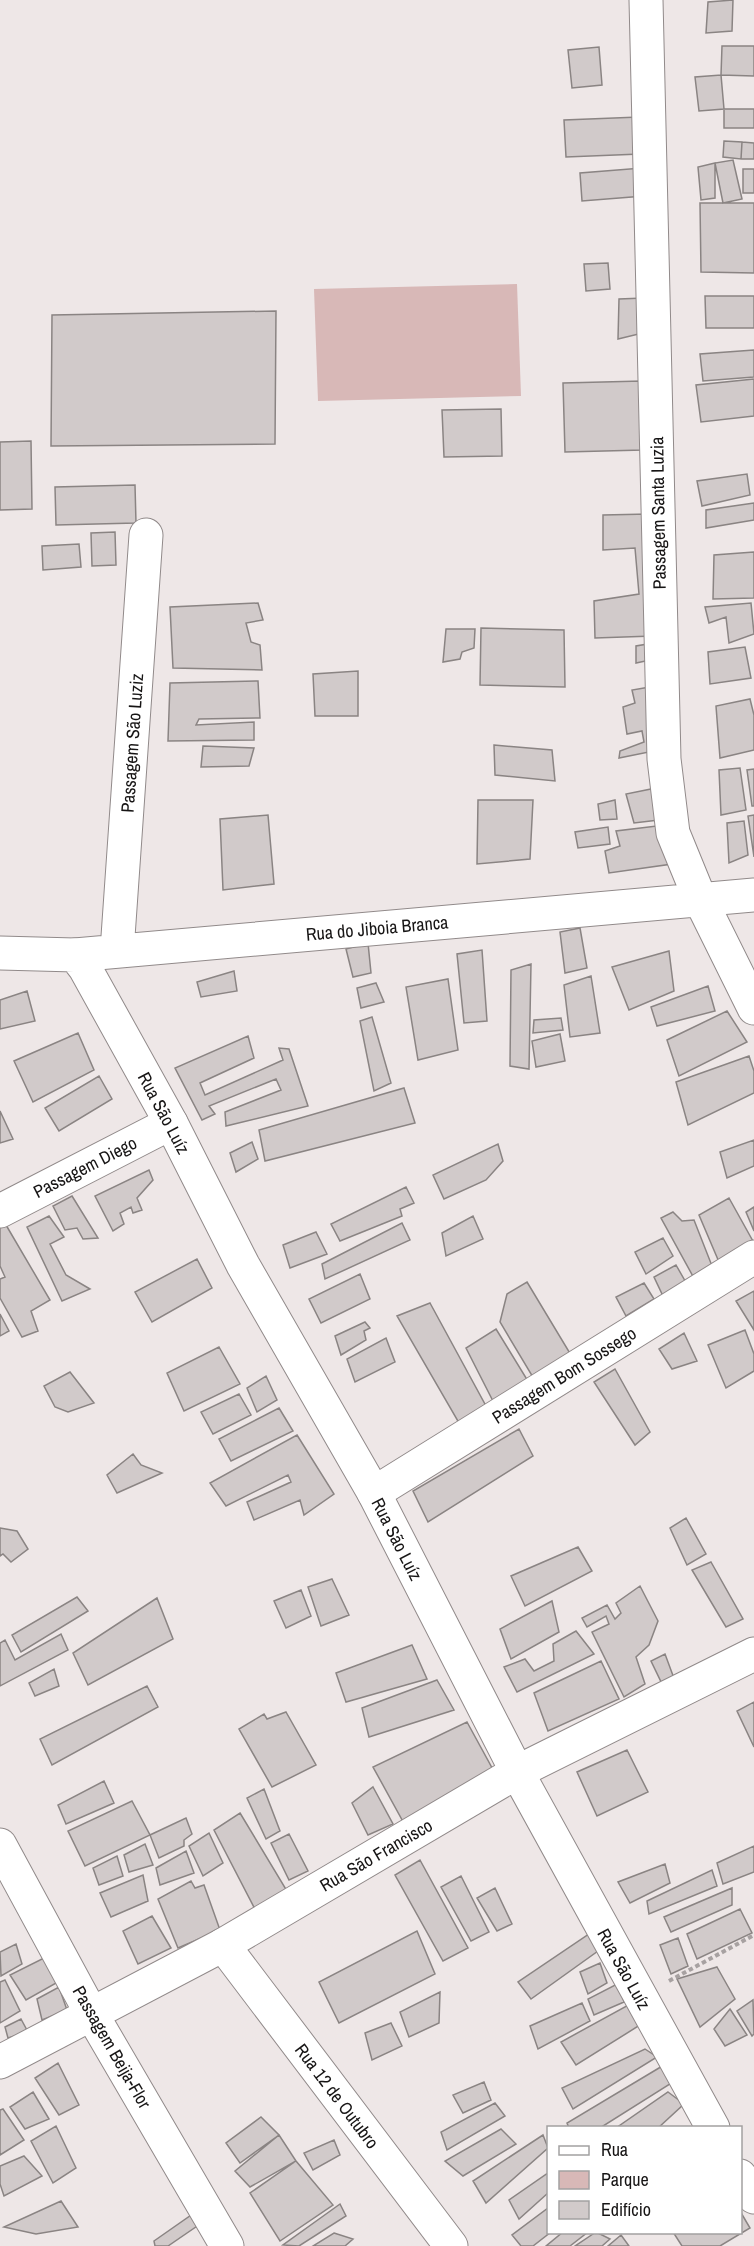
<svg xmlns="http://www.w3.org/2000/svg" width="754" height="2246" font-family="'Archivo Narrow',sans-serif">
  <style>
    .green { fill: #d8b8b7 }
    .building { fill: #d1caca; stroke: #8a8483; stroke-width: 1.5 }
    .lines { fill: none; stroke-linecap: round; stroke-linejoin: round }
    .street-casing { stroke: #918a8a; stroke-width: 35 }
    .secondary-casing { stroke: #918a8a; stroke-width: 35 }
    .path { stroke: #a7a1a1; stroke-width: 4; stroke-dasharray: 4.5 3; stroke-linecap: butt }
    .street { stroke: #fff; stroke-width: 33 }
    .secondary { stroke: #fff; stroke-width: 33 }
    .labels { text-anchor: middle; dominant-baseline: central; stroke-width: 4.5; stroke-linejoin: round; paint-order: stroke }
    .street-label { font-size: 18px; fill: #171515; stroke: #fff }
  </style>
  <rect width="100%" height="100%" fill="#eee7e7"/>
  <path class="green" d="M517 284 521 396 318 401 314 289Z"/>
  <path class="building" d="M733 0 732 31 706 33 708 2Z
    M722 46H754V76L721 75Z
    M599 47 602 85 572 88 568 50Z
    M721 75 724 109 699 111 695 77Z
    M724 109H754V128H724Z
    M639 117 640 154 566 157 564 120Z
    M724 141 742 142 741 159 723 157Z
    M742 142 754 143V159H741Z
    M733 160 742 199 723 203 715 163Z
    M715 163V198L701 200 698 167Z
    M642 168 644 196 582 201 580 173Z
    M743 169H754V193H743Z
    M700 203H754V273L701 272Z
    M608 263 610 289 586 291 584 264Z
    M705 296H754V328H706Z
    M644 298 647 332 618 339 619 299Z
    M276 311 275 444 51 446 52 315Z
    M754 350V377L703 381 700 354Z
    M754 379V416L701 422 696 385Z
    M642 381 643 450 565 452 563 383Z
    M501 409 502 456 444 457 442 410Z
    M31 441 32 509 0 510V442Z
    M747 474 750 495 702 506 697 481Z
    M135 485 136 523 56 525 55 487Z
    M754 503V520L706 528V510Z
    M649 514 653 636 595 638 594 601 639 594 635 548 603 550V515Z
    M115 532 116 565 92 566 91 533Z
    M79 544 81 567 43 570 42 546Z
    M754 552V598L713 599 714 555Z
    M258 603 263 620 246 623 251 642 260 645 262 670 173 668 170 607Z
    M751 603 754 634 729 643 726 617 709 623 705 607Z
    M481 628 564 630 565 687 480 685Z
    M446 629H475L474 648 462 652 460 659 443 662Z
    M654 643 655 659 636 663V646Z
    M745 647 751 678 710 684 708 652Z
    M358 671V716H315L313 674Z
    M258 681 260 718 199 719 196 725 254 722V740L168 741 170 683Z
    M656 686 659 750 619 758 620 751 644 742 642 731 627 734 623 707 635 703 632 690Z
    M750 699 754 715V750L720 758 716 706Z
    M494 745 552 750 555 781 495 775Z
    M203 746 254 748 249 766 201 767Z
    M740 768 746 810 721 815 719 770Z
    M754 769V806H752L747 770Z
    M661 787 667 819 634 823 626 794Z
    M478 800H533L530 859 477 864Z
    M615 800 617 819 600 820 598 804Z
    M268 815 274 884 223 890 220 819Z
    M754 815V857L748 816Z
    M744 821 748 855 729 863 727 823Z
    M665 825 672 864 609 873 605 851 620 846 616 831Z
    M608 827 610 844 578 848 575 832Z
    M580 928 587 968 565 973 560 932Z
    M368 943 371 973 353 977 346 949Z
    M482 950 487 1021 464 1023 457 954Z
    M669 951 674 991 629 1010 612 967Z
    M531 964 529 1069 510 1066 511 970Z
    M234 971 237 991 201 997 197 982Z
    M591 976 600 1033 570 1037 564 985Z
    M448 979 458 1050 418 1060 406 987Z
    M376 983 384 1002 361 1008 357 988Z
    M708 986 715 1011 657 1026 651 1007Z
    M27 991 35 1021 0 1029V1000Z
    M727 1011 747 1042 679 1076 667 1040Z
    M372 1017 391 1083 374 1091 360 1021Z
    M561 1018 563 1030 533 1033 534 1020Z
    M78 1033 94 1070 33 1102 14 1061Z
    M560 1034 565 1061 536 1067 532 1041Z
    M248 1036 254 1058 200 1083 205 1095 283 1060 279 1048 289 1049 308 1106 226 1126 225 1112 281 1090 276 1079 209 1106 215 1114 202 1120 175 1068Z
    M749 1056 754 1071V1093L688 1125 676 1082Z
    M99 1076 112 1099 59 1131 45 1108Z
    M404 1088 415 1123 265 1161 259 1130Z
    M0 1111 13 1139 0 1143Z
    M754 1140V1166L727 1178 720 1152Z
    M252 1142 258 1159 236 1172 230 1153Z
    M498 1144 503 1161 486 1180 444 1199 433 1175Z
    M149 1170 153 1180 137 1198 142 1210 133 1213 131 1207 120 1213 124 1224 113 1231 95 1196Z
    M406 1187 414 1203 400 1209 402 1216 340 1241 331 1224Z
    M72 1196 98 1238 83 1239 77 1228 65 1230 53 1206Z
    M729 1198 754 1243 719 1262 699 1215Z
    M754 1207V1231L746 1212Z
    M673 1212 682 1221 694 1220 714 1271 695 1280 661 1218Z
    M49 1216 64 1237 50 1244 66 1275 90 1289 62 1301 27 1227Z
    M473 1216 483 1239 446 1256 442 1233Z
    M402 1223 410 1240 325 1279 322 1264Z
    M6 1225 50 1300 31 1311 38 1331 22 1337 0 1298V1279L5 1277 0 1266V1227Z
    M316 1232 327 1254 290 1268 283 1245Z
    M663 1238 673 1256 646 1274 635 1252Z
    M197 1259 212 1288 152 1322 135 1292Z
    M676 1265 688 1286 663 1296 654 1277Z
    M360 1274 370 1299 321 1323 309 1299Z
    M527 1282 571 1355 534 1379 500 1322 507 1294Z
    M644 1283 654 1299 626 1316 616 1297Z
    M754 1291V1330L736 1301Z
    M430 1303 486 1406 459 1423 397 1316Z
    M0 1314 9 1331 0 1336Z
    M365 1322 370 1328 364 1331 366 1340 341 1355 335 1336Z
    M496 1329 531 1386 497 1409 466 1348Z
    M745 1330 754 1354V1371L726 1388 708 1345Z
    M684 1333 697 1361 672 1369 659 1349Z
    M386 1338 395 1362 355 1382 347 1359Z
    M219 1347 240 1384 184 1411 167 1373Z
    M615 1369 650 1432 635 1445 594 1382Z
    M70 1372 94 1403 68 1412 55 1407 44 1386Z
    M266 1376 277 1400 257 1412 247 1388Z
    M239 1394 251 1415 213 1434 201 1412Z
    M279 1408 293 1431 231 1461 219 1439Z
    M519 1429 533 1456 428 1522 413 1491Z
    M297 1435 334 1494 304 1515 300 1500 254 1520 247 1502 291 1482 288 1475 226 1506 210 1483Z
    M133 1454 141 1465 162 1473 117 1493 107 1475Z
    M686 1518 706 1554 687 1565 670 1528Z
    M0 1528 17 1531 28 1549 11 1562 3 1554 0 1556Z
    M578 1547 592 1571 525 1606 511 1576Z
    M711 1562 743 1619 726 1627 692 1570Z
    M332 1579 349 1615 321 1626 308 1587Z
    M640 1586 658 1621 649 1645 636 1657 645 1684 624 1697 592 1632 609 1624 606 1616 587 1627 582 1618 607 1605 615 1619 621 1613 616 1603Z
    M301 1590 311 1616 286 1628 274 1601Z
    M77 1597 88 1611 21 1652 12 1635Z
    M157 1598 173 1639 88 1685 73 1653Z
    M552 1601 559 1632 511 1659 500 1629Z
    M576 1631 594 1654 517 1692 504 1667 525 1659 534 1671 554 1661 553 1644Z
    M61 1634 68 1650 0 1686V1643L5 1640 15 1660Z
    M412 1645 427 1679 346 1702 336 1673Z
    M665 1654 675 1681 665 1690 651 1661Z
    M601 1661 619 1699 548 1731 534 1693Z
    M54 1669 59 1686 35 1696 29 1683Z
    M437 1680 454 1710 369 1737 362 1708Z
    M147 1686 158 1707 52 1765 40 1739Z
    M754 1702V1747L737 1711Z
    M286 1712 316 1765 272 1787 239 1729 264 1714 267 1719Z
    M467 1722 497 1777 406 1827 373 1767Z
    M627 1750 648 1792 597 1816 577 1772Z
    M104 1781 114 1803 66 1824 58 1805Z
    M373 1787 393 1824 368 1835 352 1803Z
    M264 1789 280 1831 266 1839 247 1798Z
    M132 1801 150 1835 85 1866 68 1831Z
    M240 1813 287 1891 257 1913 214 1830Z
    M186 1818 192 1834 184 1840V1846L159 1858 150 1835Z
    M209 1833 223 1863 203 1876 189 1846Z
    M289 1834 308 1871 289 1880 271 1843Z
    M145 1844 153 1865 129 1872 124 1855Z
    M754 1846V1872L723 1884 717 1863Z
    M186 1851 194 1873 160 1885 156 1868Z
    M117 1856 123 1876 99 1885 93 1868Z
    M420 1860 468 1948 443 1961 395 1875Z
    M665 1864 670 1883 630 1903 618 1882Z
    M712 1870 717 1886 649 1914 647 1901Z
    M143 1875 148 1901 111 1917 100 1893Z
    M461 1876 489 1932 471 1941 441 1887Z
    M191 1881 195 1888 204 1885 220 1930 178 1948 158 1899Z
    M495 1888 512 1924 497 1931 477 1898Z
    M732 1888V1905L671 1932 664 1917Z
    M740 1909 752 1933 697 1959 687 1934Z
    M152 1916 171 1948 138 1964 123 1931Z
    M417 1931 435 1974 339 2023 319 1982Z
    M592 1932 598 1951 531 1999 518 1982Z
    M678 1938 688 1966 671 1974 660 1945Z
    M16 1944 22 1964 1 1976 0 1952Z
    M46 1957 58 1982 26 2000 10 1975Z
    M600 1963 607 1983 588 1994 580 1972Z
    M717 1967 735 1999 700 2027 677 1979Z
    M5 1980 20 2011 0 2023V1982Z
    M619 1983 624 2002 594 2015 588 1999Z
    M59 1987 67 2010 42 2020 37 1999Z
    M440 1992 439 2023 409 2037 400 2012Z
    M753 2000 754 2034 752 2036 737 2011Z
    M582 2003 590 2021 538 2049 530 2026Z
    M632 2003 640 2025 576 2065 561 2042Z
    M730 2009 747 2035 725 2046 714 2029Z
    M21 2019 28 2032 8 2038 5 2027Z
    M391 2023 402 2046 372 2060 365 2033Z
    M645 2049 657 2057 573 2109 562 2088Z
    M58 2063 79 2105 59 2115 35 2078Z
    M664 2065 670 2084 600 2128H569L567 2123Z
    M484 2082 491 2100 463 2113 453 2095Z
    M33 2092 49 2119 25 2129 10 2107Z
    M668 2092 684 2104 658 2128H616Z
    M495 2103 505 2116 447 2150 441 2132Z
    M3 2109 24 2140 0 2155V2110Z
    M261 2117 279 2135 240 2163 226 2143Z
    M56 2126 76 2168 53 2183 31 2141Z
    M501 2129 516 2144 463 2176 445 2161Z
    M279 2135 296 2161 250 2187 235 2171Z
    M543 2135 548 2148 486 2203 473 2181Z
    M334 2140 340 2155 313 2170 304 2153Z
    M24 2156 42 2176 4 2196 0 2184V2166Z
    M296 2161 333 2205 280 2241 250 2193Z
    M548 2173V2193L519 2219 509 2200Z
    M61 2201 78 2227 36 2234 4 2227Z
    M340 2204 346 2216 299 2246 283 2245Z
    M548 2208V2232H551L533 2246H521L512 2235Z
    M197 2211 206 2220 168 2246H155L154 2241Z
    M740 2211 750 2228 720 2246H682L673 2232H740Z
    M563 2232H588L570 2246H546Z
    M596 2232 610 2239 602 2246H575Z
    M334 2233 353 2239 345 2246H313Z
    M621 2235 629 2246H608Z"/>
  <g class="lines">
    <defs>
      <path id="street" d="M646 0 664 759 673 833 700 899 754 1008
        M117 951 146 535
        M75 955 754 895
        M0 1211 171 1123
        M374 1493 754 1257
        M517 1772 754 1654
        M0 1845 91 2013 227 2246
        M0 2062 223 1945"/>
      <path id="secondary" d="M0 953 75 955 85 968 171 1123 243 1265 374 1493 517 1772 713 2128
        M740 2176 754 2197
        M451 2246 223 1945 517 1772"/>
    </defs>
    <use href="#street" class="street-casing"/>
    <use href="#secondary" class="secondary-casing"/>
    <path class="path" d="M669 1981 754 1935"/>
    <use href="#street" class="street"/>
    <use href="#secondary" class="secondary"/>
  </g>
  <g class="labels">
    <g class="street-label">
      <text transform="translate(658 513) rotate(-91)">Passagem Santa Luzia</text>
      <text transform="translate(132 743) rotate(-86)">Passagem São Luziz</text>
      <text transform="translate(377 928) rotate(-5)">Rua do Jiboia Branca</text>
      <text transform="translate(164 1113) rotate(62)">Rua São Luíz</text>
      <text transform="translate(85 1167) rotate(-27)">Passagem Diego</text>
      <text transform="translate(564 1375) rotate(-32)">Passagem Bom Sossego</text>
      <text transform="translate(397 1539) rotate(63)">Rua São Luíz</text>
      <text transform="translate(376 1855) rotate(-30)">Rua São Francisco</text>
      <text transform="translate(624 1969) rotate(61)">Rua São Luíz</text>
      <text transform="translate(112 2047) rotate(60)">Passagem Beija-Flor</text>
      <text transform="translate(337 2096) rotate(53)">Rua 12 de Outubro</text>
    </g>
  </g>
  <rect x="547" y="2126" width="195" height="108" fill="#ffffff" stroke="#a2a1a1" stroke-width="1.5"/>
  <rect x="559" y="2146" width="30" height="9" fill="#ffffff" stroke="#a2a1a1" stroke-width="1.5"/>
  <text x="601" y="2156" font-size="18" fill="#171515">Rua</text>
  <rect x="559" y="2171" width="30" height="18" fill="#d8b8b7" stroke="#a2a1a1" stroke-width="1.5"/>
  <text x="601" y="2186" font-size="18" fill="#171515">Parque</text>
  <rect x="559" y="2201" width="30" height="18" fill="#d1caca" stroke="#a2a1a1" stroke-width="1.5"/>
  <text x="601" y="2216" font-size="18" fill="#171515">Edifício</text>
</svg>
